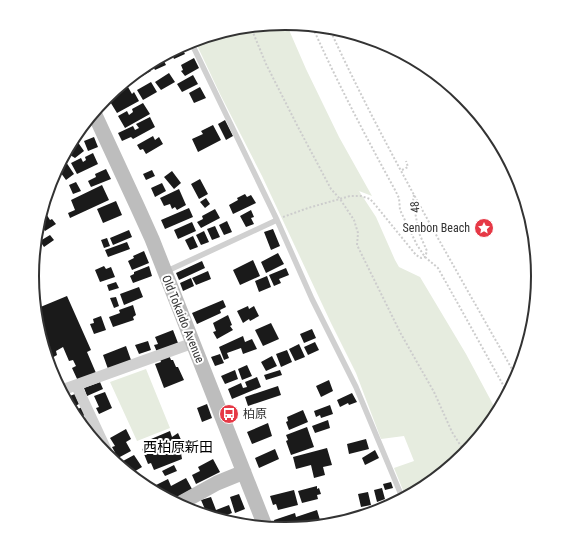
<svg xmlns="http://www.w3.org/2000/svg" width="571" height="553" font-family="'Roboto Condensed','Noto Sans JP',sans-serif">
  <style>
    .green { fill: #e6ecdf }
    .building { fill: #1a1a1a }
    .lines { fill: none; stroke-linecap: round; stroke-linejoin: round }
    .path { stroke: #cdcdcd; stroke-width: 2; stroke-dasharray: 2 2; stroke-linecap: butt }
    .lane { stroke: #d0d0d0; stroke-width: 5.5 }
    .street { stroke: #d0d0d0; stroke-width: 11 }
    .secondary { stroke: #bdbdbd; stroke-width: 15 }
    .labels { text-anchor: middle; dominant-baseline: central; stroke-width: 4; stroke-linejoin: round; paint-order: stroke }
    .street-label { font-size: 12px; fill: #333; stroke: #fff }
    .poi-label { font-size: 12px; fill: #333; stroke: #fff; text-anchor: end }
    .quarter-label { font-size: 14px; fill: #000; stroke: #fff }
    .rim { fill: none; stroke: #333; stroke-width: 2 }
  </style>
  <rect width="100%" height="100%" fill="#fff"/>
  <path class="green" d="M286 23 306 69 339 137 372 196 359 191 376 217 395 260 399 267 420 277 466 354 496 410 465 456 405 495 394 468 414 461 404 436 381 439 356 373 331 323 262 176 220 94 195 41Z
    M146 369 170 428 137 441 110 382Z"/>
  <path class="building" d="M181 47 185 54 174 59 172 54Z
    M194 58 199 68 185 76 181 71 183 70 181 65Z
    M163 59 166 65 155 70 153 66Z
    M149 69 151 71 129 84 128 83Z
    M169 73 175 82 161 90 155 82Z
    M193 75 198 84 182 92 177 84Z
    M151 82 157 92 143 100 137 90Z
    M128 87 132 94 134 92 139 101 117 113 109 100 116 97 114 94Z
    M200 87 206 98 194 103 189 93Z
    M143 103 150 114 125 128 118 116 127 111 129 115 133 112 132 109Z
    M150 117 155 127 133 139 131 137 122 141 118 133 133 126 135 130 139 128 136 124Z
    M225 120 233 136 226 140 218 124Z
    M213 125 221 140 198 152 192 139 203 134 201 131Z
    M153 136 155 140 159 137 163 144 146 154 143 149 140 150 137 145Z
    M94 137 98 147 88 151 84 141Z
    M77 141 84 151 75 158 70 155 66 157Z
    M93 153 98 164 77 174 71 163 81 158 83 162 86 160 85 157Z
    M66 162 74 174 66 180 58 169 60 167Z
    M106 169 111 179 91 187 88 181 96 177 95 174Z
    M152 170 155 176 146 180 143 174Z
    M172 171 181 183 174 189 164 177Z
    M200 179 208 194 199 199 191 184Z
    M76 182 81 191 73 194 69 185Z
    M162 183 166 191 155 197 151 188Z
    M102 185 109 200 70 218 68 213 75 210 71 200Z
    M179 189 186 205 177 210 175 207 172 209 170 204 164 206 160 198Z
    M245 194 247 197 251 195 256 203 233 214 229 205 238 200 237 198Z
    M206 198 210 204 205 208 200 202Z
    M116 201 122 215 103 223 97 209Z
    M189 208 193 217 165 229 161 220Z
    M215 209 220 218 201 228 197 222 203 219 202 216Z
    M251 210 254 217 251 218 254 224 246 227 240 216Z
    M45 212 50 220 52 219 56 224 45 231 42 227Z
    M227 221 232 232 224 235 219 225Z
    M192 222 196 231 178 239 174 230Z
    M215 226 220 237 212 240 207 229Z
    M273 229 280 246 271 250 264 232Z
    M129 230 132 237 113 245 110 238Z
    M204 231 209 242 201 245 196 235Z
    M50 235 54 240 44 247 40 241Z
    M193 236 198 247 190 250 185 240Z
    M107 238 110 246 104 248 101 240Z
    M127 242 130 249 108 257 105 250Z
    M144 251 149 263 132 270 128 261 134 258 133 256Z
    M278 253 284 264 266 273 261 262Z
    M253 260 260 276 240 285 233 270Z
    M202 261 205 268 179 280 176 273Z
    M104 266 106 269 111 267 115 277 100 282 95 270Z
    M149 266 152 276 133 283 130 276 134 274V272Z
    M286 268 289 275 279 279 281 283 274 286 269 275Z
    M208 271 211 279 196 285 192 278Z
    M267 276 271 287 259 292 255 281Z
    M191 278 194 286 183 291 180 283Z
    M116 282 119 288 109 291 107 285Z
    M139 287 143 297 124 305 120 294Z
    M67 296 91 350 87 352 96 373 78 381 72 368 76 366 73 360 69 361 63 347 56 351 57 355 50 359 48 355 38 308Z
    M116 297 119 306 114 308 110 298Z
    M223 300 226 307 220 310 221 313 197 324 192 313Z
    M133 305 136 315 133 317 134 320 113 327 109 317 120 313 119 310Z
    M248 306 249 309 254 306 259 316 250 321 249 319 243 323 237 311Z
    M228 315 232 325 230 326 233 330 217 339 213 332 216 331 213 323Z
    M101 316 106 330 94 334 90 324 94 323 93 319Z
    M271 323 279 339 263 346 255 330Z
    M312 329 316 338 304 343 300 334Z
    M173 330 178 343 157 352 154 345 158 344 155 337Z
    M243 336 245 342 252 339 257 349 243 354 241 348 227 353 229 358 224 360 219 347Z
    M148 341 151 350 139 354 135 345Z
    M315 342 319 350 308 355 304 347Z
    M299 344 305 357 295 361 289 349Z
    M126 346 131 360 108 369 103 355Z
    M287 350 292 362 281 367 276 354Z
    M220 354 224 363 215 366 211 357Z
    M169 355 171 360H173L176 367H178L184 380 164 388 155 364 161 362 160 359Z
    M272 356 277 366 266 371 261 362Z
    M247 365 252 376 242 380 238 369Z
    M235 370 238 379 225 384 221 376Z
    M280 370 282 375 266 380 264 375Z
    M257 377 261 387 232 399 228 389 241 383 243 388 247 387 245 382Z
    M329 380 333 391 321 397 316 386Z
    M100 382 103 389 87 396 84 388Z
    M278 386 281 395 248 406 245 397Z
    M105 392 112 408 99 414 96 408 99 407 94 396Z
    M352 393 357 402 349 405 348 403 340 407 337 400Z
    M75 394 79 404 73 407 67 397Z
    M207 404 212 418 202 422 197 408Z
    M330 405 333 414 321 418 320 415 316 417 314 411Z
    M82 407 85 415 80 417 76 410Z
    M303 410 308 422 289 430 286 422 288 421 287 417Z
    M87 418 90 426 87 427 82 420Z
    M328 420 330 428 315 433 312 426Z
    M268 423 272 436 252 444 247 432Z
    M307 427 314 447 291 455 286 441 288 440 286 435Z
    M126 429 131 439 126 442 131 451 118 458 112 447 115 446 110 438Z
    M170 431 172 437 178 433 186 451 181 453 182 459 154 470 151 463 148 464 142 449 146 448 144 442Z
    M366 439 369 449 349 454 347 444Z
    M327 448 332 465 323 467 325 475 314 478 311 465 296 469 293 457Z
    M275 449 279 459 259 468 255 458Z
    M375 450 379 458 365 465 362 458Z
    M134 455 142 467 132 473 124 467 126 466 123 461Z
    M213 459 220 472 196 484 192 475 200 471 198 467Z
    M174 465 177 471 165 476 162 471Z
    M186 478 192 489 172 500 159 491 156 485 168 479 171 486Z
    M391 482 393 488 385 490 383 484Z
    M317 486V489L319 488 321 494 317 495 318 499 302 503 298 491Z
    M382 488 385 499 377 502 374 490Z
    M294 490 298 505 278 510 276 504 273 505 270 496Z
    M368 492 371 505 361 507 358 494Z
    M239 494 245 509 235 513 230 497Z
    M211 497 216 510 229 505 232 513 222 517 217 516 216 515 214 516 207 514 201 500Z
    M396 502 382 511 377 512 376 507Z
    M317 510 320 520 301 527H300L299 524 292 526 293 529 285 530 276 528 274 520 295 513 296 517Z"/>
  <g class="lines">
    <path class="path" d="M313 28C338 84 366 137 395 190L399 198 400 210 417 245 425 257 438 268 507 392
      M252 30 266 64 298 127 331 189 340 199 354 220 358 233 357 245 401 334 434 392 452 432 466 454
      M331 32C386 151 453 264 517 378
      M402 170 408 167 406 161
      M283 217 308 208 350 196H361L370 199 377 207 416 255 421 258 425 257 427 251 419 233 413 201 414 195"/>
    <path class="lane" d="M191 42 277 220 312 299 356 387 402 497
      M165 272 277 220"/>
    <path class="street" d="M76 385 193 343
      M62 390 76 385 110 458"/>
    <path class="secondary" d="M95 115 138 208 152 239 265 526
      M179 504 217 483 244 472"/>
  </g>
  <defs>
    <symbol id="sight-disc" viewBox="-11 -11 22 22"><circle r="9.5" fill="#e63946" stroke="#fff"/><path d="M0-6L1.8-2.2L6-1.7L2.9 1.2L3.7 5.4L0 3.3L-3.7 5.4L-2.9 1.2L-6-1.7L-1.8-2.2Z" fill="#fff"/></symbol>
    <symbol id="bus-disc" viewBox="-11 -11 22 22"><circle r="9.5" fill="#e63946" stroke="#fff"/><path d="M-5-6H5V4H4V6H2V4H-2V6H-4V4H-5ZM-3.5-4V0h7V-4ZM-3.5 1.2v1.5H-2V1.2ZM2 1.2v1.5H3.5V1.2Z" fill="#fff"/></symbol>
  </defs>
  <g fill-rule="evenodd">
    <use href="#sight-disc" x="473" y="217" width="22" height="22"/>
    <use href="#bus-disc" x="218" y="403" width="22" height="22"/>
  </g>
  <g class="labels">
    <g class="street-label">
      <text transform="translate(415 207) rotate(-95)">48</text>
      <text transform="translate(183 319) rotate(68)">Old Tokaido Avenue</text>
    </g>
    <g class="poi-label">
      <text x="470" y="228">Senbon Beach</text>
      <text x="243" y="414" text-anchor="start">柏原</text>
    </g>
    <g class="quarter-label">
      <text x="178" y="447">西柏原新田</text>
    </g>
  </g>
  <path d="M0 0H571V553H0ZM39 276a246 246 0 1 1 492 0a246 246 0 1 1-492 0Z" fill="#fff" fill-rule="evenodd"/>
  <path class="rim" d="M39 276a246 246 0 1 1 492 0a246 246 0 1 1-492 0Z"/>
</svg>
